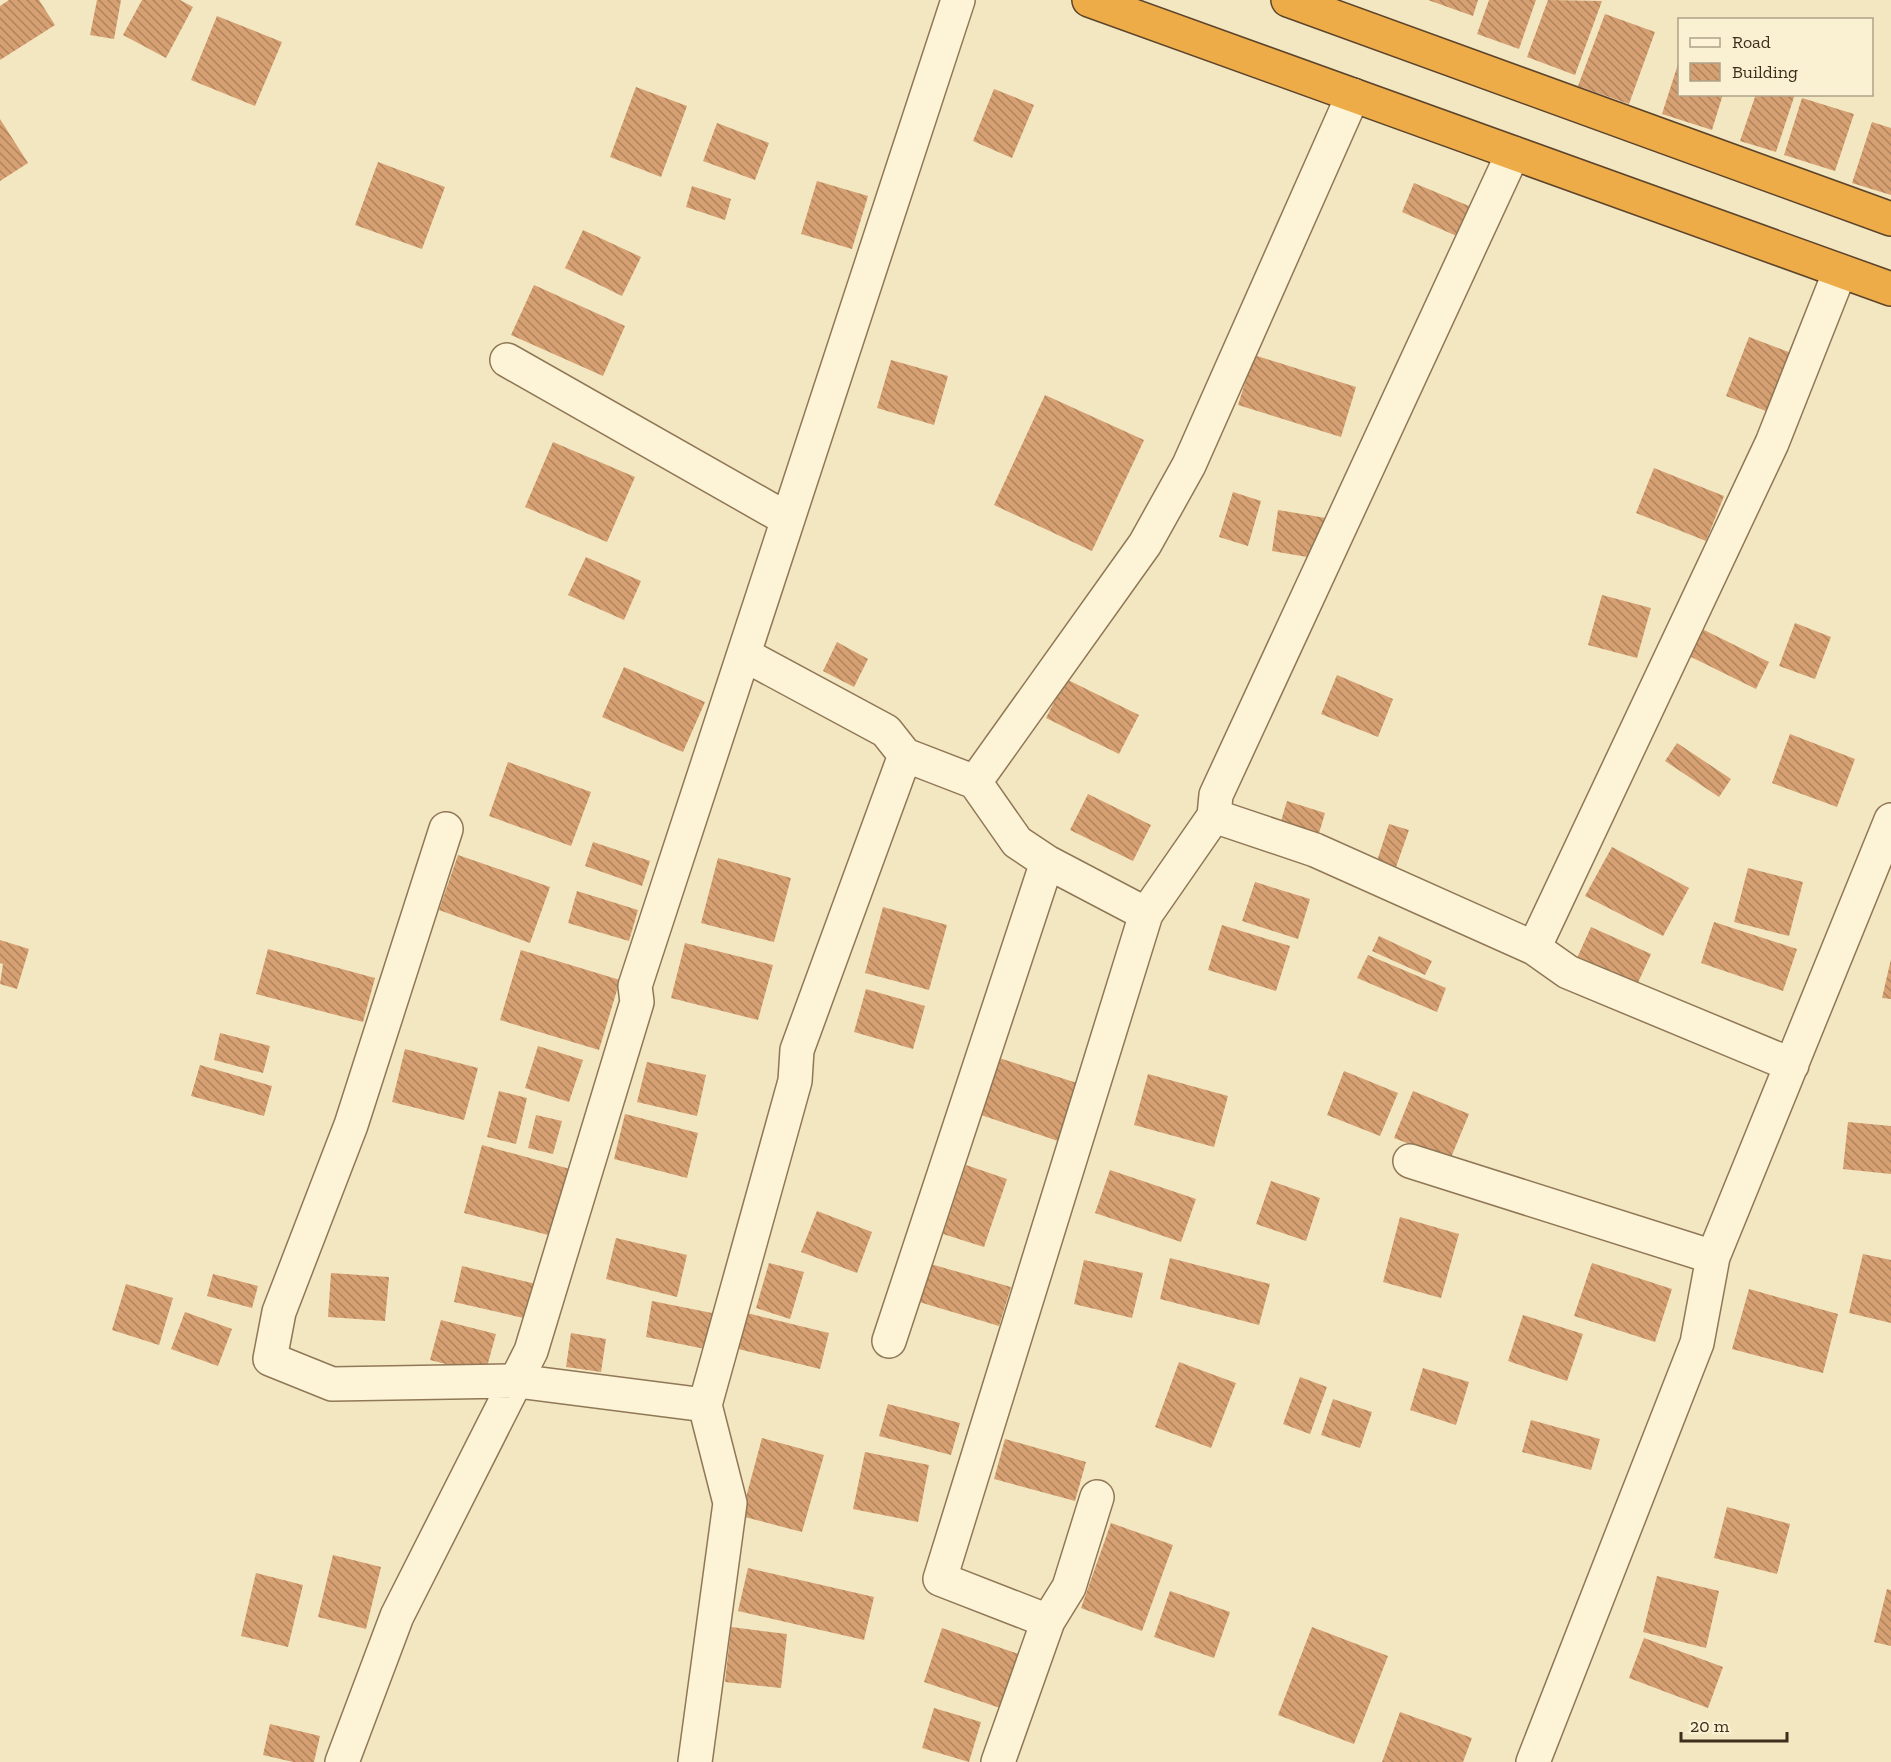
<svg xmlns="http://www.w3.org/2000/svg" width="1891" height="1762" font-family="'Zilla Slab',serif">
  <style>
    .building { fill: url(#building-back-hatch) }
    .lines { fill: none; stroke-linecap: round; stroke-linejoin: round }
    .minor-casing { stroke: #907756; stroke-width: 36 }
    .highway-casing { stroke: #5d442b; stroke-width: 36 }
    .minor { stroke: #fdf3d6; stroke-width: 33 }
    .highway { stroke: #edac47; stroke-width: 33 }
  </style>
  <defs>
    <pattern id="building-back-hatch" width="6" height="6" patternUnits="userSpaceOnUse" patternTransform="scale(1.5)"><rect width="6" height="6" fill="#d6a072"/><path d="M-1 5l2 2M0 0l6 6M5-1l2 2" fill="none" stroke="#af835d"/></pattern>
  </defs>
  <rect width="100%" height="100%" fill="#f3e7c1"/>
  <path class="building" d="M9 0H39L55 25 0 60V6Z
    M97 0H121L114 39 90 35Z
    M142 0H180L193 7 166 58 123 35Z
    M1428 0H1478L1473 16Z
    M1489 0H1536L1519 49 1477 34Z
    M1548 0 1602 1 1575 75 1527 57Z
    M1605 14 1655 32 1629 104 1578 86Z
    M217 16 282 42 255 106 191 80Z
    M1679 61 1680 94H1723L1712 130 1662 114Z
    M636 87 687 106 661 177 610 157Z
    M994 89 1034 105 1012 158 973 141Z
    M1756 94H1795L1776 152 1740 141Z
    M1802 98 1854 114 1835 171 1784 155Z
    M0 119 28 163 0 181Z
    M1872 122 1891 128V195L1852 183Z
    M717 123 769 143 755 180 703 161Z
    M378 162 445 187 422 249 355 225Z
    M817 181 868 196 852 249 801 234Z
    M1414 183 1481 211 1468 241 1402 212Z
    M692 186 731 199 725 220 686 207Z
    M583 230 641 257 622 296 565 268Z
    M534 285 625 326 603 376 511 335Z
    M1749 337 1797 355 1774 414 1726 396Z
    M1254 355 1356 387 1341 437 1238 405Z
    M891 360 948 376 934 425 877 408Z
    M1045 395 1144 440 1092 551 994 505Z
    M553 442 635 477 607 542 525 507Z
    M1654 468 1724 496 1706 541 1636 513Z
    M1233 492 1261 501 1248 546 1219 537Z
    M1278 510 1332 519 1325 560 1272 551Z
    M586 557 641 581 624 620 568 595Z
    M1602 595 1651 608 1637 658 1588 645Z
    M1795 623 1831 637 1815 679 1779 666Z
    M1700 628 1769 662 1756 689 1687 655Z
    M837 642 868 659 854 687 823 671Z
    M624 667 705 702 683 752 602 717Z
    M1337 675 1393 699 1378 737 1321 714Z
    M1066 679 1139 715 1119 754 1046 718Z
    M1790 734 1855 759 1837 807 1772 783Z
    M1677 743 1731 779 1719 797 1665 761Z
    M508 762 591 792 571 846 489 816Z
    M1088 794 1151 825 1133 861 1070 830Z
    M1287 801 1325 813 1317 840 1279 828Z
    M1389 824 1409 830 1396 867 1377 861Z
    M593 842 650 861 642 886 585 866Z
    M1612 847 1689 888 1663 936 1585 896Z
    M458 855 550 887 530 943 439 910Z
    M718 858 791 878 774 942 701 923Z
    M1748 868 1803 882 1789 936 1734 922Z
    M1255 882 1310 899 1298 939 1242 921Z
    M577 891 638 910 629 941 568 923Z
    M883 907 947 925 929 990 865 973Z
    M1714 922 1797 949 1783 991 1701 963Z
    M1222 925 1290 946 1276 991 1208 970Z
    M1591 927 1651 954 1637 985 1577 958Z
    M1379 936 1432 961 1425 975 1372 951Z
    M0 940 29 949 17 989 0 984 3 964 0 963Z
    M685 943 773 965 758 1020 671 998Z
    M268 949 375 978 363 1022 256 994Z
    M521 950 620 980 599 1050 500 1020Z
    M1368 955 1446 988 1437 1012 1357 978Z
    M1891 959V999L1882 998Z
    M866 989 925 1006 913 1049 854 1032Z
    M220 1033 270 1046 263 1073 214 1060Z
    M538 1046 583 1060 569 1102 525 1088Z
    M405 1049 478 1068 464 1120 392 1102Z
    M996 1057 1077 1083 1058 1141 978 1114Z
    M647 1062 706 1075 697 1116 637 1102Z
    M200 1065 272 1086 264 1116 191 1096Z
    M1344 1071 1398 1093 1380 1136 1327 1115Z
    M1148 1074 1228 1096 1214 1147 1134 1125Z
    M499 1091 527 1098 516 1144 487 1137Z
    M1413 1091 1469 1114 1450 1160 1394 1138Z
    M625 1114 698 1133 687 1178 614 1159Z
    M536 1115 562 1121 553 1154 528 1148Z
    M1848 1122 1891 1126V1174L1843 1169Z
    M482 1145 570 1169 552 1236 464 1213Z
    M966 1165 1007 1179 984 1247 943 1234Z
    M1110 1170 1196 1199 1181 1242 1095 1213Z
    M1271 1181 1320 1198 1306 1241 1256 1224Z
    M817 1211 872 1232 857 1273 801 1252Z
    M1400 1217 1459 1234 1441 1298 1383 1282Z
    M616 1238 687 1255 677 1297 606 1279Z
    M1863 1254 1891 1260V1323L1849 1313Z
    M1170 1258 1270 1284 1259 1325 1160 1299Z
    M1084 1260 1143 1273 1132 1318 1074 1304Z
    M769 1263 804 1272 790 1319 756 1308Z
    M927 1263 1011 1287 999 1326 916 1301Z
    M1592 1263 1672 1289 1655 1342 1574 1316Z
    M462 1266 536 1284 528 1319 454 1302Z
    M331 1273 389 1277 385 1321 328 1317Z
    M213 1274 258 1286 252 1308 207 1296Z
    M126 1284 173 1298 159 1345 112 1330Z
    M1749 1289 1838 1314 1823 1373 1732 1349Z
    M652 1301 717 1314 710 1350 646 1337Z
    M185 1312 232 1329 218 1366 171 1349Z
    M743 1312 829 1333 820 1369 734 1348Z
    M1523 1315 1583 1334 1567 1381 1508 1361Z
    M441 1320 496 1334 485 1374 430 1360Z
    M571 1333 606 1339 601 1372 566 1367Z
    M1179 1362 1236 1383 1211 1448 1155 1427Z
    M1423 1368 1469 1382 1456 1425 1410 1410Z
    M1300 1377 1327 1387 1310 1434 1283 1424Z
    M1333 1399 1372 1412 1360 1448 1321 1435Z
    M888 1404 960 1423 951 1455 879 1436Z
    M1531 1420 1600 1439 1591 1470 1522 1452Z
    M762 1438 824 1455 802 1532 741 1516Z
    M1005 1439 1086 1462 1075 1501 994 1479Z
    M865 1452 929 1465 918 1522 853 1509Z
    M1727 1507 1790 1524 1777 1574 1714 1558Z
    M1111 1523 1173 1545 1142 1631 1081 1608Z
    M333 1555 381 1567 366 1629 318 1617Z
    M748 1568 874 1597 864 1640 738 1611Z
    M256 1573 303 1585 288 1647 241 1636Z
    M1657 1576 1719 1591 1706 1648 1643 1632Z
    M1887 1589 1891 1590V1646L1874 1642Z
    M1170 1591 1230 1612 1214 1658 1154 1637Z
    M731 1627 787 1634 781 1688 725 1682Z
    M1312 1627 1388 1656 1354 1744 1278 1715Z
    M942 1628 1019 1654 1000 1708 924 1682Z
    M1644 1638 1723 1667 1708 1708 1629 1678Z
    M934 1708 981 1722 969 1762 922 1748Z
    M1400 1712 1472 1738 1463 1762H1382Z
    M270 1724 320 1736 314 1762H293L263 1755Z"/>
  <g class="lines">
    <defs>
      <path id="minor" d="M507 360 787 519
        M745 655 886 731 905 755 975 782 1017 842 1047 862 1146 914
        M975 782 1145 544 1189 465 1353 95
        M1214 816 1315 850 1534 948 1568 972 1792 1065
        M446 829 351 1125 279 1312 270 1359 332 1384 517 1381 705 1405 730 1503 695 1762
        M1534 948 1772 443 1840 271
        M1410 1161 1713 1257
        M889 1341 1047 862
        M705 1405 795 1081 797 1050 905 755
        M1048 1621 940 1579 1146 914 1214 816 1216 795 1513 153
        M342 1762 397 1616 531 1351 637 1002 635 986 958 0
        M998 1762 1048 1621 1069 1587 1097 1497
        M1533 1762 1697 1343 1713 1257 1891 820"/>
      <path id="highway" d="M1089 0 1891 289
        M1288 0 1891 219"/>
    </defs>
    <use href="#minor" class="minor-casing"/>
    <use href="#highway" class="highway-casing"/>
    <use href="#minor" class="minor"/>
    <use href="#highway" class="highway"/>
  </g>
  <rect x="1678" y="18" width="195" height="78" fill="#faf0d2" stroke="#aea289" stroke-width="1.5"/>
  <rect x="1690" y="38" width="30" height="9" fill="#fdf3d6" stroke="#aea289" stroke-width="1.5"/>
  <text x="1732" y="48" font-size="18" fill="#3d2e1c">Road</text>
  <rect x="1690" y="63" width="30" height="18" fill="url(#building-back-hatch)" stroke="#aea289" stroke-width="1.5"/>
  <text x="1732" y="78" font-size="18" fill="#3d2e1c">Building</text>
  <path d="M1681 1732v9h106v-9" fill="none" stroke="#3d2e1c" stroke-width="3"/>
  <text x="1690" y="1732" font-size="18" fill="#3d2e1c" stroke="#faf0d2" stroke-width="4.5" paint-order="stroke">20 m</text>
</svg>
